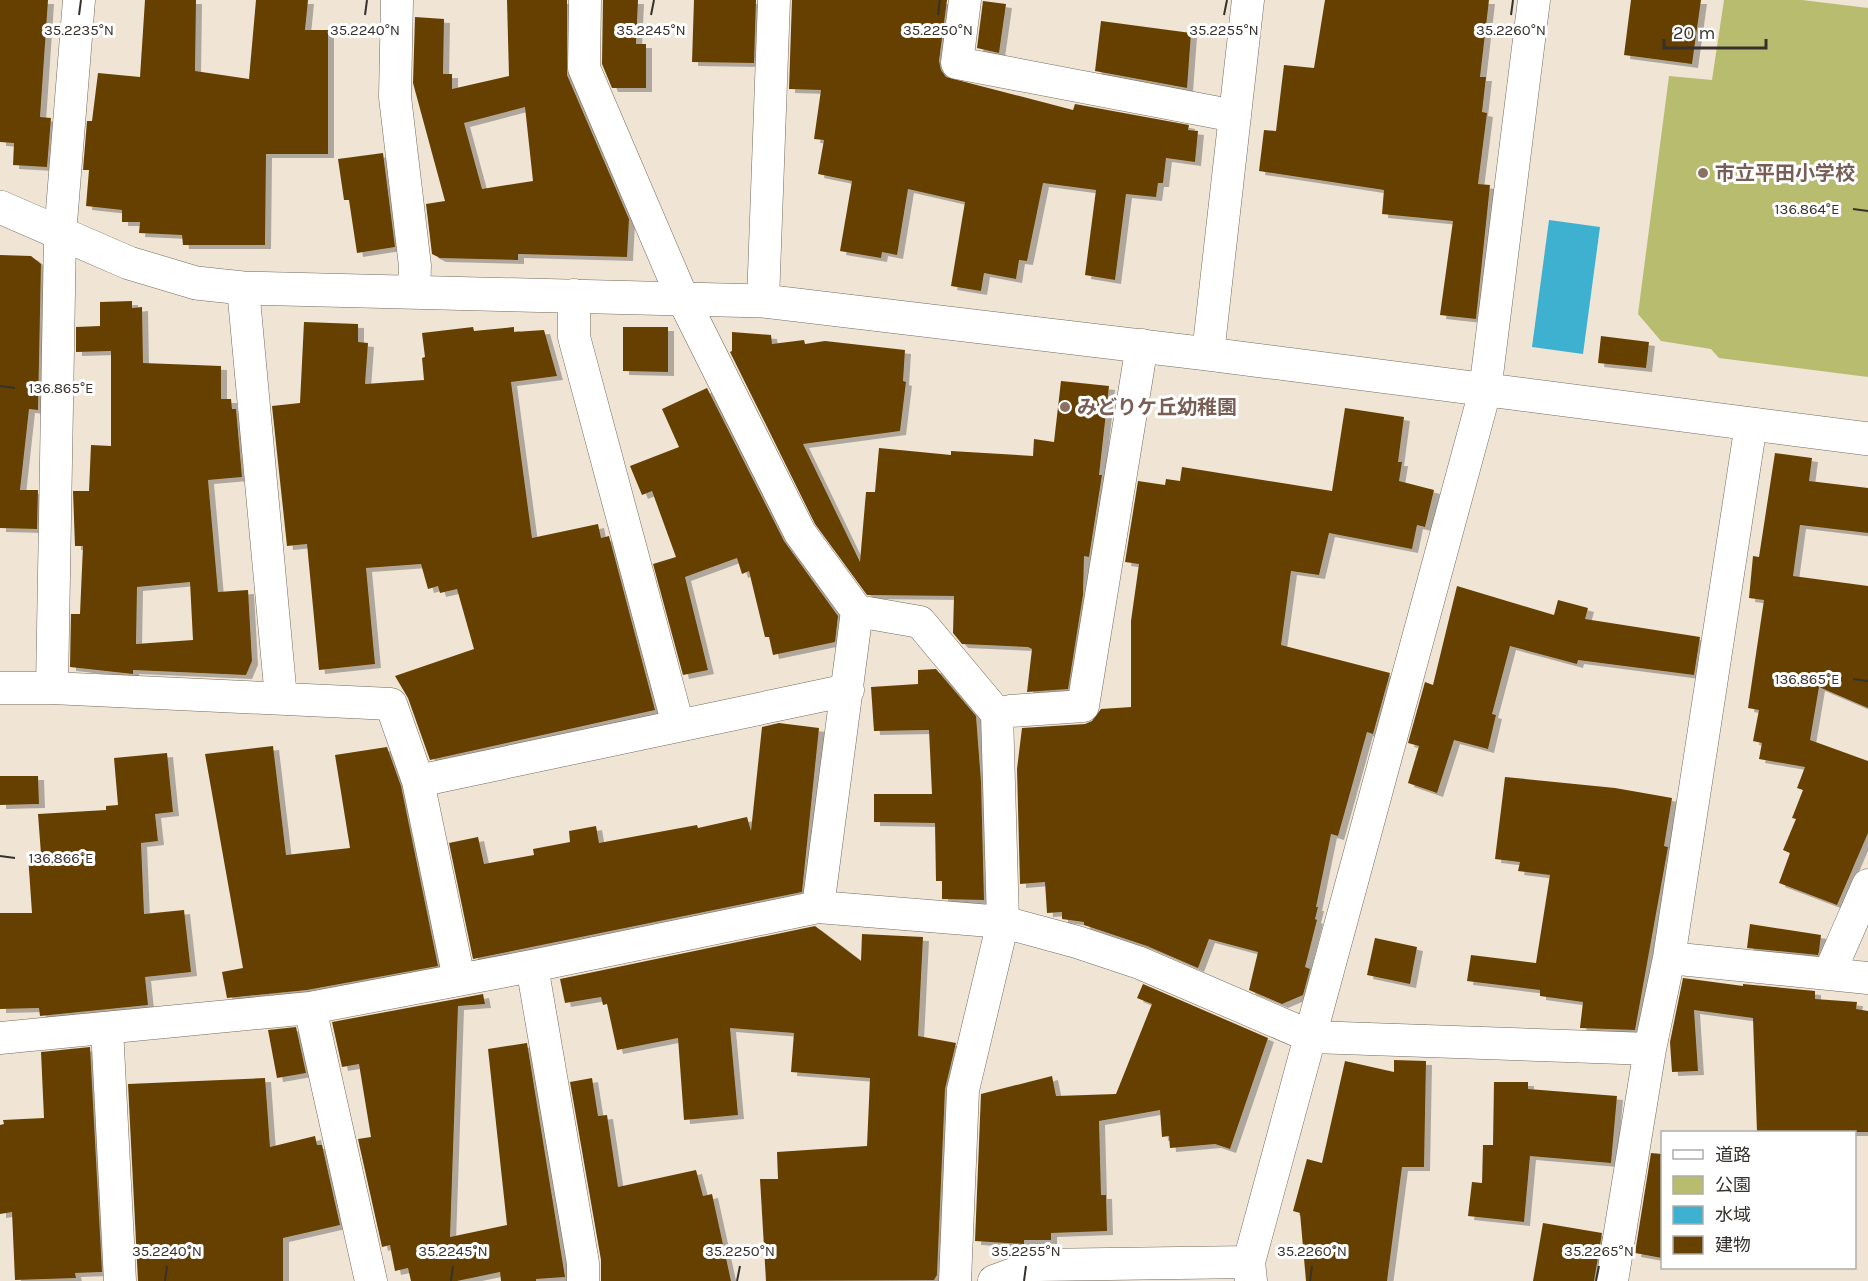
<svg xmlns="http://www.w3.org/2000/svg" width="1868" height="1281" font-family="Karla,'Noto Sans JP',sans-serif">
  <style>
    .green { fill: #b7bc6e }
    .water { fill: #3db1cf }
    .building { fill: #664100; fill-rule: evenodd; filter: url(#shadow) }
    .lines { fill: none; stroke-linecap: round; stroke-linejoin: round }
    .minor-casing { stroke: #746a5d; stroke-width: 33 }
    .tertiary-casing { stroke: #746a5d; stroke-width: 34 }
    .minor { stroke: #fff; stroke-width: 32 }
    .tertiary { stroke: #fff; stroke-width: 33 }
    .ticks { fill: none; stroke: #36312c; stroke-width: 2 }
    .education-dot { fill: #8d6e63; stroke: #fff; stroke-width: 2 }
    .labels { text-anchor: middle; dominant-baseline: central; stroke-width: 6; stroke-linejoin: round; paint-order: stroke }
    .education-label { font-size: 20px; font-weight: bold; fill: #785e54; stroke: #fff; text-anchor: start }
    .ticks-label { font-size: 15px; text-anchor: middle; fill: #36312c; stroke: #fff; stroke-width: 6; stroke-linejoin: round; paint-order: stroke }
  </style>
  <defs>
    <filter id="shadow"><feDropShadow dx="6" dy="4" stdDeviation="0" flood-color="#0004"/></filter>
  </defs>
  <rect width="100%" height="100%" fill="#f0e4d5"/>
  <path class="green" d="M1724 0H1802L1868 8V377L1719 358 1711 349 1661 341 1638 314 1669 76 1712 80Z"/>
  <path class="water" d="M1549 220 1600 227 1583 354 1532 347Z"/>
  <path class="building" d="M0 0H48L40 117 51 118 47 167 13 165 14 143 0 142Z
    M145 0H196L195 71 249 79 256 0H308L305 30H328V154H266L265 245H183L182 235 139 233 140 222H122V210L86 206 89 170H83L87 121H92L98 73 140 77Z
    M507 0H567V75L629 219 627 257 518 254V260L440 258 432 254 426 204 445 201 413 83 415 17 444 19 443 74H452V89L509 76ZM525 107 533 181 482 189 464 123Z
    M603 0H638L636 44H646V88H612L602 64Z
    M694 0H756L754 63 692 62Z
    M792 0H947L939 61 941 70 946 77 1073 110 1075 104 1189 125 1188 130 1198 131 1195 162 1166 158 1163 183H1158L1156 197 1126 194 1115 280 1085 275 1096 190 1043 183 1027 261 1019 260 1016 279 984 273 981 291 951 286 965 202 908 189 897 255 882 252 881 258 840 251 852 181 818 174 824 140 814 139 821 90 789 89Z
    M1325 0H1489L1480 77H1486L1482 112 1487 113 1478 184 1490 185 1476 319 1440 315 1453 221 1382 214 1384 190 1259 171 1264 130 1276 131 1284 65 1314 68Z
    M1631 0H1701L1692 64 1624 55Z
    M983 1 1006 4 999 53 977 48Z
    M1101 21 1191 33 1187 88 1095 71Z
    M383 153 395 247 357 253 349 200H344L338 159Z
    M0 255 31 256 41 264 38 410 29 409 20 490H38L37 529 0 528Z
    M132 301V308L142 307 143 363 221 366V399H231L232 409H236L242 477 208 480 218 592 248 590 252 661 246 675 133 670V674L70 667 71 614H80L83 546H75L73 491H89L91 445 111 446V351L76 352V327L100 326V302ZM190 582 193 640 136 644 137 587Z
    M304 322 358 324V342L368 343 365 384 424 380 422 358 425 357 422 333 473 327 474 331 514 327V332L544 330 557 376 511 382 532 538 598 524 601 538 609 536 655 710 430 760 408 698 395 676 474 649 457 589 440 593 438 586 428 589 421 564 366 568 375 664 319 670 307 544 287 546 272 406 300 403Z
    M623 327H668V372L623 371Z
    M732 332 771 335 772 344 804 340 805 344 825 341 905 350 903 381 906 382 900 431 803 444 860 562 866 492H875L879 448 951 455V451L1033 456 1034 439 1054 442 1061 381 1109 386 1099 475H1102L1089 557 1084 556 1083 595 1068 689 1027 692 1032 649 1028 647 962 644 953 633 954 596 867 595 815 524 730 352 732 351Z
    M1601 336 1649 342 1646 368 1598 363Z
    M707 388 784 541 838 616 835 642 773 655 769 637H765L749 571 742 574 737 558 685 577 708 670 683 675 653 564 676 557 652 491 642 495 630 466 679 447 662 409Z
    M1345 408 1404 417 1398 462H1402L1399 481 1434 490 1425 527 1417 525 1412 549 1329 533 1319 575 1291 571 1281 645 1390 673 1373 734 1367 732 1338 836 1331 834 1316 907H1318L1315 919 1317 920 1305 967 1310 969 1303 995 1282 1004 1249 990 1258 952 1209 939 1198 968 1147 946 1084 925V922L1062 919V912L1047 913 1045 882 1020 884 1017 769 1022 728 1085 724 1092 721 1101 709 1131 707V621L1139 564 1125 562 1138 481 1165 485 1166 479 1180 481 1182 467 1332 491Z
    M1775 453 1812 458 1809 481 1868 488V533L1800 525 1793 576 1868 586V708L1819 687 1810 740 1868 761V833L1837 905 1779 883 1790 853 1783 850 1796 819 1792 818 1803 790 1797 788 1805 767 1759 759 1762 743 1753 741 1759 710 1748 708 1764 600 1749 598 1753 556 1759 557Z
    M1457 586 1554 615 1558 600 1588 608 1585 619 1700 637 1694 675 1578 660 1577 664 1510 646 1492 714 1496 715 1488 749 1454 740 1437 793 1408 783 1419 746 1408 743 1425 682 1433 685Z
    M936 669 976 716 981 782 984 900 942 899V881H936L935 823 874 822V794H932L929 730 874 731 871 687 918 684V670Z
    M779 723 819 728 802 892 473 959 449 843 478 837 484 864 534 855 533 849 570 842 569 831 596 826 599 843 697 825 698 828 747 817 751 831 762 727Z
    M273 746 286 855 350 848 335 755 387 747 401 786 438 966 307 990 227 998 222 972 243 968 205 754Z
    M167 753 173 812 155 814 158 841 141 843 144 914 184 910 191 972 145 977 148 1005 40 1016 39 1008 0 1009V913H32L28 855 41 854 38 814 106 810V806L118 805 114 758Z
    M0 776H38L39 804 0 805Z
    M1505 777 1615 788 1672 798 1664 846 1668 847 1635 1030 1580 1028 1583 1002 1540 996V990L1467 981 1471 955 1536 963 1550 875 1518 871 1520 862 1495 859Z
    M1750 924 1821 935 1819 951 1818 955 1747 948Z
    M815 926 861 961 862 934 923 937 918 1036 956 1043 945 1089 937 1275 934 1280 766 1281 760 1179H778L777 1152 867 1146 870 1078 791 1072 794 1033 730 1028 738 1115 684 1120 678 1038 617 1050 607 1004 603 1005 601 997 565 1003 560 979Z
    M1375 938 1417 947 1410 984 1367 975Z
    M1683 978 1743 986V984L1815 991V999L1857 1002 1856 1009 1868 1011V1132H1757L1753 1018 1694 1010 1698 1071 1672 1072 1670 1042Z
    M1143 984 1268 1038 1230 1149 1215 1144 1170 1148 1169 1136 1162 1137 1160 1110 1099 1121 1101 1195H1106L1107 1231 1051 1233V1240H1024V1244L975 1241 981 1094 1052 1076 1056 1096 1116 1094 1152 1004 1137 998Z
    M483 994 485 1004 458 1006 450 1237 507 1225 488 1049 527 1043 565 1277 536 1279V1281H501L500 1272 457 1281H411L408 1268 395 1271 390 1245 382 1247 358 1139 371 1137 359 1064 342 1067 332 1022Z
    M296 1027 306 1073 277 1078 268 1030Z
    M90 1047 102 1272 75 1273 76 1278 15 1280 12 1212 0 1214V1125L4 1124 3 1120 44 1118 41 1052Z
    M1394 1060 1426 1061 1424 1167H1402L1387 1281H1306L1300 1213 1293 1211 1307 1159 1322 1163 1345 1061 1394 1072Z
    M265 1078 270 1147 315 1136 317 1145H322L340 1225 283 1238V1281H138L128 1084Z
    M592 1078 598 1116 607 1115 618 1187 696 1170 703 1196 712 1194 731 1281H601V1260L570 1082Z
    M1494 1082H1528V1089L1617 1096 1611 1163 1530 1156 1524 1222 1468 1216 1472 1182 1482 1183 1483 1145H1493Z
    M1651 1153 1662 1154V1258L1635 1253Z
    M1543 1223 1602 1233 1594 1281H1533Z"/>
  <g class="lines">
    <defs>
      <path id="minor" d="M397 0 395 97 415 266 414 291
        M585 0 584 68 682 297 800 533 857 611 818 907
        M965 0 957 63 1235 116
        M243 288 281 698
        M574 295V337L678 725
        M763 301 774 0
        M1208 354 1248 0
        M857 611 920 622 997 714 1003 922 963 1090 955 1281
        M0 688H52L391 704 418 781 459 979
        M52 688 60 235 79 0
        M997 714 1010 711 1083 706 1142 345
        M418 781 848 690
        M1669 958 1868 978
        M532 966 583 1263V1281
        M1829 974 1868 885
        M310 1008 371 1281
        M107 1028 120 1281
        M0 1038 310 1008 532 966 818 907 1003 922 1077 942 1140 963 1312 1037 1650 1049
        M994 1281 1038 1265 1249 1262
        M1251 1281 1249 1262 1485 391 1534 0
        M1612 1281 1650 1049 1669 958 1751 424"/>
      <path id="tertiary" d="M0 207 129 263 196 283 243 288 763 301 1208 354 1868 439"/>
    </defs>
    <use href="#minor" class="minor-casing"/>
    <use href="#tertiary" class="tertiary-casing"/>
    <use href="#minor" class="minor"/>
    <use href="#tertiary" class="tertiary"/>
  </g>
  <path class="ticks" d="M79 15 81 0M365 15 367 0M651 15 654 0M938 15 940 0M1224 15 1227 0M1511 15 1513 0M1853 209 1868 211M0 386 15 388M1853 679 1868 681M0 856 15 858M165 1281 167 1266M451 1281 453 1266M737 1281 740 1266M1024 1281 1026 1266M1310 1281 1312 1266M1596 1281 1599 1266"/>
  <g class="education-dot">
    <circle cx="1703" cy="173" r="6"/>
    <circle cx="1065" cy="407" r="6"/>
  </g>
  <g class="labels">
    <g class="education-label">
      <text x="1715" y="173">市立平田小学校</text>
      <text x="1077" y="407">みどりケ丘幼稚園</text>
    </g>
  </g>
  <g class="ticks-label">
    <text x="79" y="35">35.2235°N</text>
    <text x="365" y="35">35.2240°N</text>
    <text x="651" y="35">35.2245°N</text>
    <text x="938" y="35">35.2250°N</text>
    <text x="1224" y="35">35.2255°N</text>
    <text x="1511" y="35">35.2260°N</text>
    <text x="1807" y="214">136.864°E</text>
    <text x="61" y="393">136.865°E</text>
    <text x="1807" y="684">136.865°E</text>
    <text x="61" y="863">136.866°E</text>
    <text x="167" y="1256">35.2240°N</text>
    <text x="453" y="1256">35.2245°N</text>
    <text x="740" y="1256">35.2250°N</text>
    <text x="1026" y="1256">35.2255°N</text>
    <text x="1312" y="1256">35.2260°N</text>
    <text x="1599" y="1256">35.2265°N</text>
  </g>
  <rect x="1661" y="1131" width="195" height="138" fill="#ffffff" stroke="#afadab" stroke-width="1.5"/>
  <rect x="1673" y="1150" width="30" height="9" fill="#ffffff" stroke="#afadab" stroke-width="1.5"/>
  <text x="1715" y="1161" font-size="18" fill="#36312c">道路</text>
  <rect x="1673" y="1176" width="30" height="18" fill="#b7bc6e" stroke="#afadab" stroke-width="1.5"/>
  <text x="1715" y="1191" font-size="18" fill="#36312c">公園</text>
  <rect x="1673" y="1206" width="30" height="18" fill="#3db1cf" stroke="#afadab" stroke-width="1.5"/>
  <text x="1715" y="1221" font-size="18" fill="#36312c">水域</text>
  <rect x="1673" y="1236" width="30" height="18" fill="#664100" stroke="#afadab" stroke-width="1.5"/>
  <text x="1715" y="1251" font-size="18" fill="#36312c">建物</text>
  <path d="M1664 39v9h102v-9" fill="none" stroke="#36312c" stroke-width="3"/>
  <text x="1673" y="39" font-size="18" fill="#36312c" stroke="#ffffff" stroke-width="4.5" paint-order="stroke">20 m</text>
</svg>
